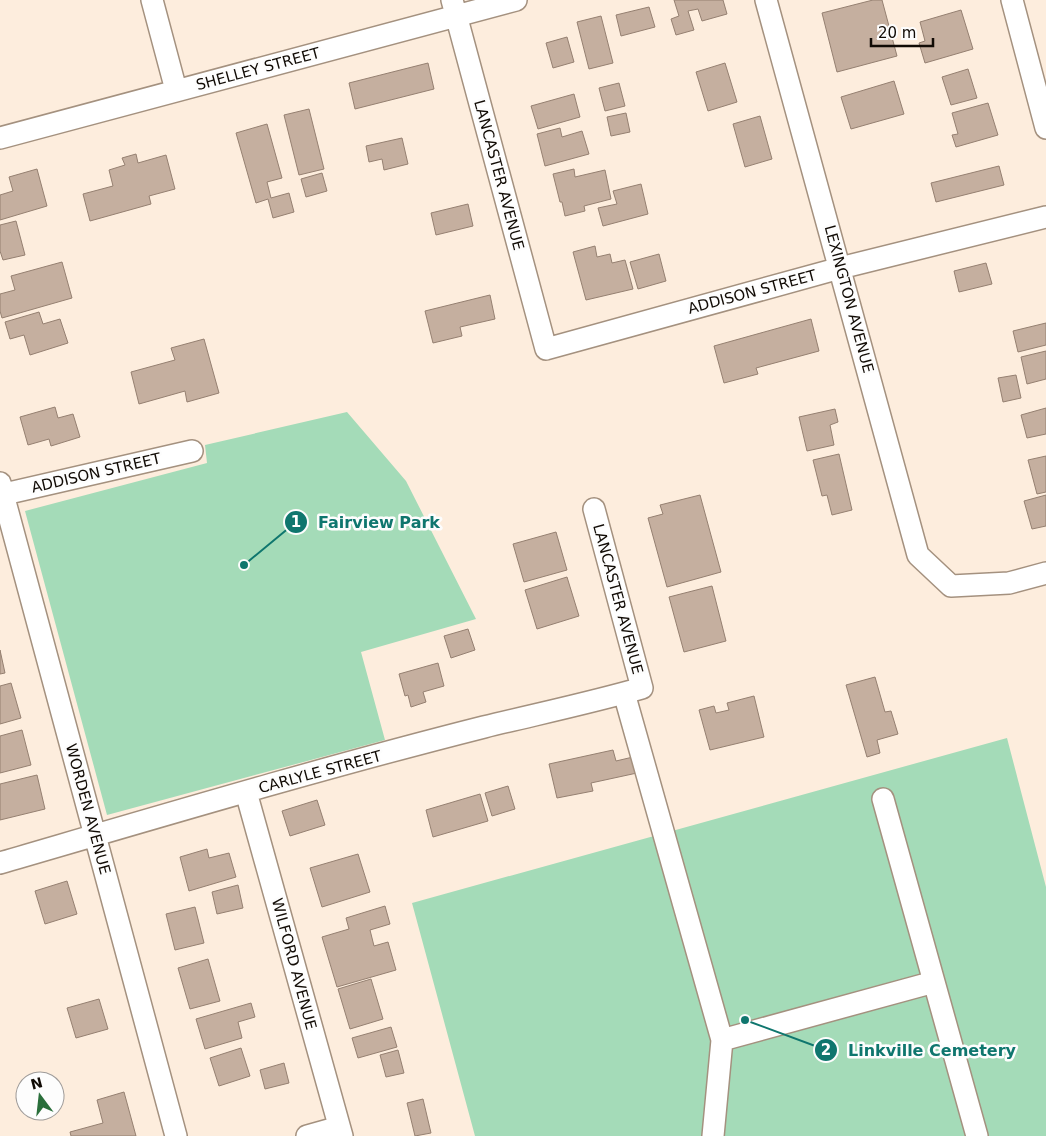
<svg xmlns="http://www.w3.org/2000/svg" width="1046" height="1136" font-family="'DejaVu Sans',sans-serif">
  <style>
    .green { fill: #a4dbb8 }
    .building { fill: #c5af9f; stroke: #958071 }
    .lines { fill: none; stroke-linecap: round; stroke-linejoin: round }
    .street-casing { stroke: #a4917f; stroke-width: 24 }
    .street { stroke: #fff; stroke-width: 21 }
    .labels { text-anchor: middle; dominant-baseline: central; stroke-width: 5; stroke-linejoin: round; paint-order: stroke }
    .street-label { font-size: 15px; fill: #110b05; stroke: #fdfdfd }
    .leader { fill: none; stroke: #0f766e; stroke-width: 2 }
    .callout-dot { fill: #0f766e; stroke: #fdfdfd; stroke-width: 2 }
    .mark-label { font-size: 15px; text-anchor: middle; font-weight: bold; fill: #fff }
    .callout-label { font-size: 16px; text-anchor: middle; font-weight: bold; fill: #0f766e; stroke: #fdfdfd; stroke-width: 5; stroke-linejoin: round; paint-order: stroke }
  </style>
  <rect width="100%" height="100%" fill="#fdeddd"/>
  <path class="green" d="M347 412 406 481 476 619 361 652 385 740 107 815 25 511 207 463 205 445Z
    M1007 738 1046 887V1136H475L412 903Z"/>
  <path class="building" d="M674 0H723L727 14 702 21 698 9 688 11 694 30 676 35 671 19 679 16Z
    M873 0H882L897 56 837 72 822 13Z
    M649 7 655 27 621 36 616 15Z
    M961 10 973 49 925 63 919 43 925 41 920 22Z
    M601 16 613 63 589 69 577 22Z
    M567 37 574 62 553 68 546 43Z
    M428 63 434 89 355 109 349 83Z
    M725 63 737 102 708 111 696 72Z
    M968 69 977 98 951 105 942 77Z
    M894 81 904 114 851 129 841 97Z
    M619 83 625 106 605 111 599 88Z
    M574 94 580 117 538 129 531 106Z
    M988 103 998 135 956 147 952 135 958 134 952 113Z
    M309 109 324 169 299 175 284 115Z
    M626 113 630 132 611 136 607 117Z
    M760 116 772 159 745 167 733 124Z
    M267 124 282 178 267 182 271 198 289 193 294 212 273 218 268 199 256 203 236 133Z
    M560 128 562 137 582 131 589 154 545 166 537 134Z
    M402 138 408 164 384 170 382 159 369 162 366 146Z
    M136 154 138 163 166 155 175 189 149 196 151 204 90 221 83 194 113 186 109 170 125 165 122 158Z
    M999 166 1004 185 936 202 931 183Z
    M37 169 47 206 0 220V195L13 191 9 177Z
    M574 169 575 177 605 170 611 199 584 206 585 211 565 216 562 202H560L553 174Z
    M322 173 327 191 306 197 301 179Z
    M641 184 648 214 603 226 598 208 617 204 613 191Z
    M468 204 473 226 436 235 431 213Z
    M16 221 25 255 3 260 0 251V225Z
    M595 246 597 257 610 254 612 263 625 260 633 289 586 300 573 252Z
    M659 254 666 281 638 289 630 262Z
    M62 262 72 298 2 318 0 311V294L15 290 11 276Z
    M986 263 992 284 959 292 954 271Z
    M490 295 495 319 460 327 462 336 433 343 425 311Z
    M39 312 43 324 60 319 68 343 30 355 24 335 10 339 5 322Z
    M811 319 819 351 756 368 758 374 724 383 714 346Z
    M1046 323V345L1018 352 1013 331Z
    M204 339 219 393 187 402 185 391 139 404 131 372 175 360 171 348Z
    M1046 351V379L1027 384 1021 357Z
    M1016 375 1021 398 1003 402 998 378Z
    M55 407 58 418 73 414 80 437 51 446 49 439 28 445 20 417Z
    M1046 408V434L1027 438 1021 415Z
    M835 409 838 422 830 425 834 445 807 451 799 417Z
    M839 454 852 510 832 515 827 495 822 496 813 460Z
    M1046 456V492L1037 494 1028 460Z
    M700 495 721 572 667 587 648 518 663 514 660 505Z
    M1046 495V526L1032 529 1024 501Z
    M556 532 567 570 524 582 513 544Z
    M567 577 579 616 537 629 525 590Z
    M712 586 726 641 684 652 669 597Z
    M468 629 475 650 451 658 444 636Z
    M0 650 5 673 0 674Z
    M438 663 444 686 423 692 426 702 411 707 408 695 405 696 399 674Z
    M875 677 885 712 891 711 898 734 877 740 880 753 867 757 846 685Z
    M11 683 21 718 0 724V686Z
    M754 696 764 737 710 750 699 710 714 706 716 713 729 710 727 703Z
    M22 730 31 765 0 773V736Z
    M613 750 616 761 633 757 637 773 591 783 593 791 557 798 549 764Z
    M37 775 45 809 0 820V784Z
    M508 786 515 809 492 816 485 793Z
    M480 794 488 821 433 837 426 810Z
    M317 800 325 825 290 836 282 811Z
    M207 849 209 858 229 853 236 877 189 891 180 857Z
    M358 854 370 892 322 907 310 868Z
    M67 881 77 914 45 924 35 891Z
    M238 885 243 908 217 914 212 892Z
    M385 906 390 924 370 930 374 946 388 942 396 970 337 987 322 937 349 929 346 918Z
    M195 907 204 943 175 950 166 914Z
    M208 959 220 1001 190 1009 178 968Z
    M371 979 383 1019 350 1029 338 989Z
    M99 999 108 1029 76 1038 67 1008Z
    M251 1003 255 1017 238 1022 242 1038 205 1049 196 1019Z
    M391 1027 397 1047 358 1058 352 1038Z
    M241 1048 250 1076 219 1086 210 1058Z
    M398 1050 404 1073 386 1077 380 1055Z
    M284 1063 289 1083 265 1089 260 1070Z
    M124 1092 136 1136H71L70 1132 103 1123 97 1100Z
    M423 1099 431 1133 415 1136 407 1103Z"/>
  <g class="lines">
    <defs>
      <path id="street" d="M152 0 176 90
        M452 0 546 349 840 268 1046 217
        M766 0 918 555 951 586 1009 583 1046 573
        M1012 0 1046 128
        M0 138 516 0
        M0 483 176 1136
        M0 495 192 451
        M624 693 722 1040 713 1136
        M246 792 342 1136
        M883 799 977 1136
        M0 863C161 816 322 768 484 727 537 714 590 703 642 688L594 509
        M722 1040 934 982
        M307 1136 339 1127"/>
    </defs>
    <use href="#street" class="street-casing"/>
    <use href="#street" class="street"/>
  </g>
  <g class="labels">
    <g class="street-label">
      <text transform="translate(258 69) rotate(-15)">SHELLEY STREET</text>
      <text transform="translate(499 175) rotate(75)">LANCASTER AVENUE</text>
      <text transform="translate(752 292) rotate(-15)">ADDISON STREET</text>
      <text transform="translate(849 299) rotate(75)">LEXINGTON AVENUE</text>
      <text transform="translate(96 473) rotate(-13)">ADDISON STREET</text>
      <text transform="translate(618 599) rotate(75)">LANCASTER AVENUE</text>
      <text transform="translate(320 772) rotate(-15)">CARLYLE STREET</text>
      <text transform="translate(88 809) rotate(75)">WORDEN AVENUE</text>
      <text transform="translate(294 964) rotate(75)">WILFORD AVENUE</text>
    </g>
  </g>
  <path class="leader" d="M244 565L296 522M745 1020L826 1050"/>
  <g class="callout-dot">
    <circle cx="244" cy="565" r="5"/>
    <circle cx="745" cy="1020" r="5"/>
    <circle cx="296" cy="522" r="12"/>
    <circle cx="826" cy="1050" r="12"/>
  </g>
  <g class="mark-label">
    <text x="296" y="527">1</text>
    <text x="826" y="1055">2</text>
  </g>
  <g class="callout-label">
    <text x="379" y="528">Fairview Park</text>
    <text x="932" y="1056">Linkville Cemetery</text>
  </g>
  <g transform="translate(40 1096) rotate(345)"><circle r="24" fill="#fdfdfd" stroke="#9f9c9a"/>
  <path d="M0-4L9 19L0 12L-9 19Z" fill="#2a6f3b"/>
  <text y="-8" font-size="14" font-weight="bold" text-anchor="middle" fill="#110b05">N</text>
  </g>
  <path d="M871 38v8h62v-8" fill="none" stroke="#110b05" stroke-width="2.5"/>
  <text x="878" y="38" font-size="15" fill="#110b05" stroke="#fdfdfd" stroke-width="4" paint-order="stroke">20 m</text>
</svg>
